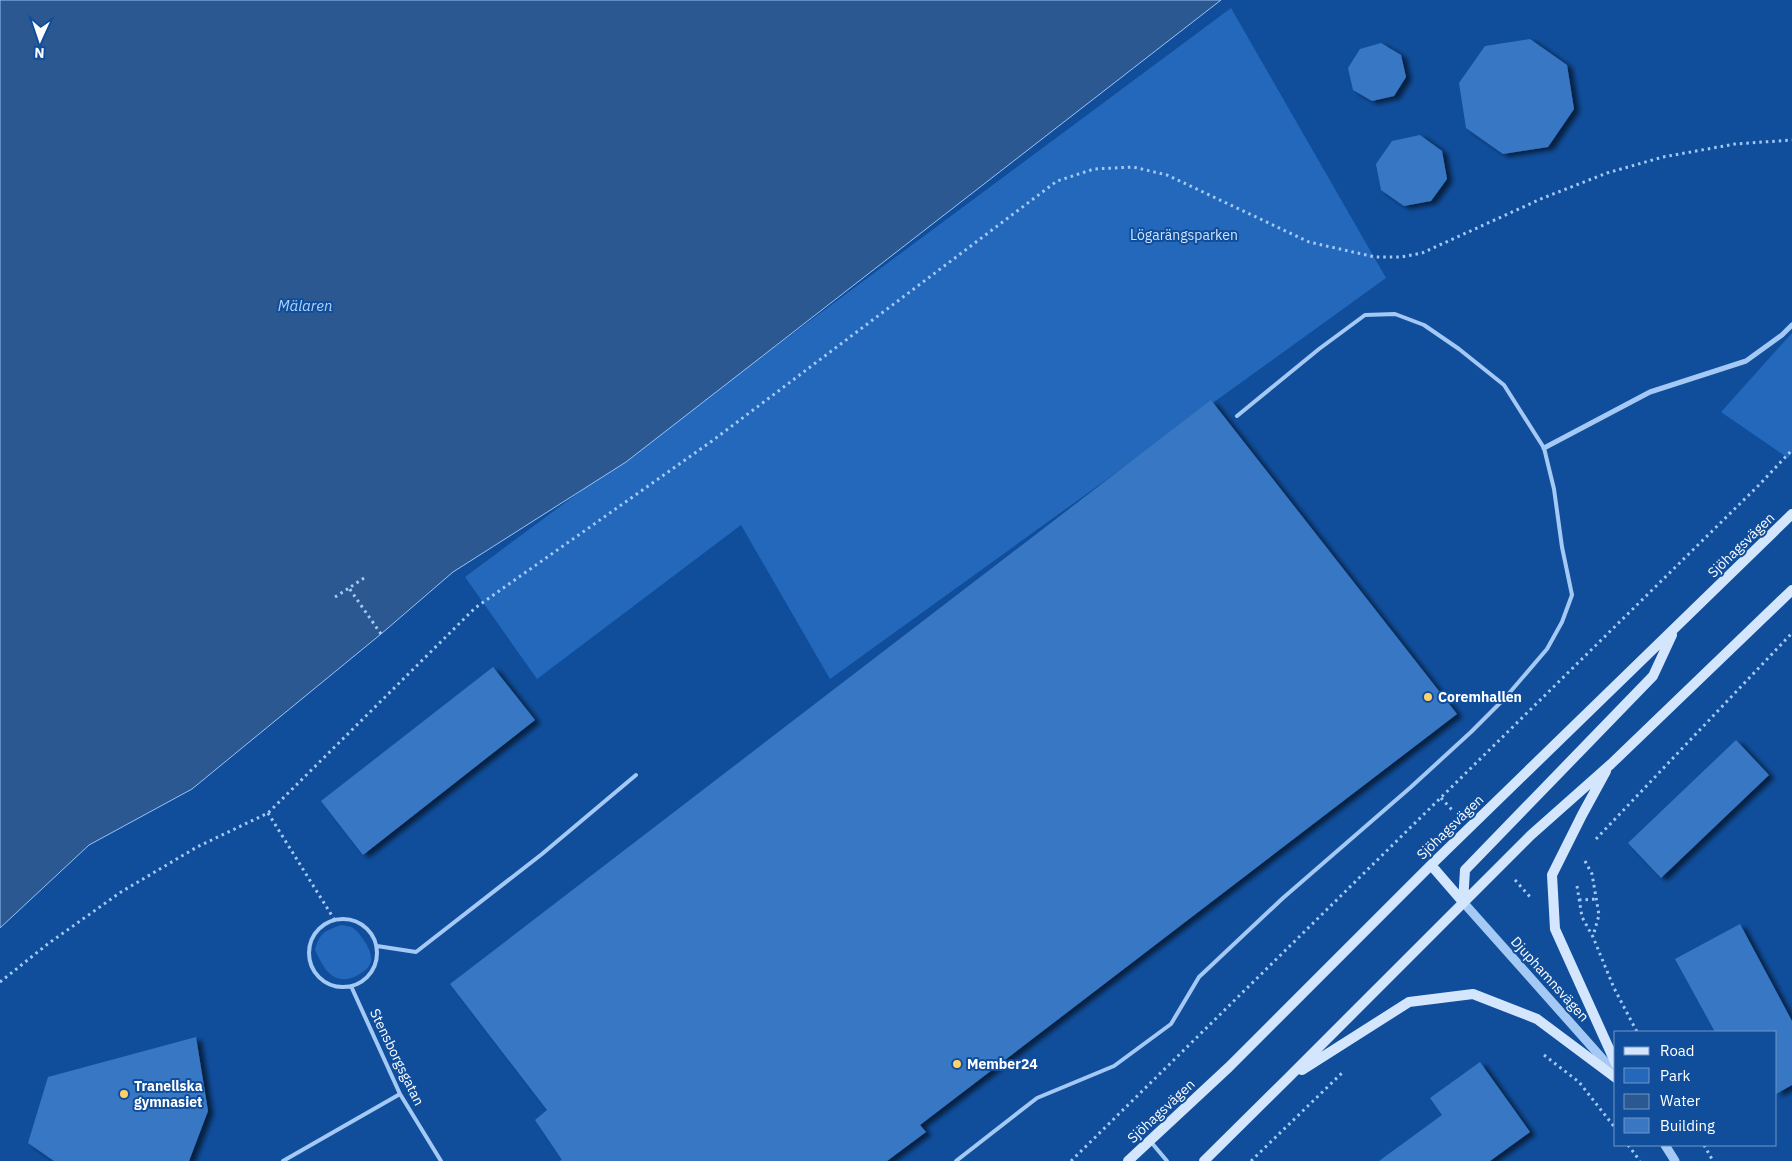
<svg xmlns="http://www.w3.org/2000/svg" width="1792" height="1161" font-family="'IBM Plex Sans',sans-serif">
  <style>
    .green { fill: #2368ba }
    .water { fill: #2b5891; stroke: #96c4f8 }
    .building { fill: #3977c3; filter: url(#shadow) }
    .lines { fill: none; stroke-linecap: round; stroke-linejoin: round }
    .path { stroke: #a4c9f5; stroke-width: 3; stroke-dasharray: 2.5 4; stroke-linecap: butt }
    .service { stroke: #a4c9f5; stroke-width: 4 }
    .minor { stroke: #a4c9f5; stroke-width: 5 }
    .tertiary { stroke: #a4c9f5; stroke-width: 9 }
    .secondary { stroke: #d4e6fd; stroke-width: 10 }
    .poi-dot { fill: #ffd268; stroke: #104e9c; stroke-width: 2 }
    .labels { text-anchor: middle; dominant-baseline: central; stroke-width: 4; stroke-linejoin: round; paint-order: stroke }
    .park-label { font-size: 14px; fill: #cde3fe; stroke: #104e9c }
    .street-label { font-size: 14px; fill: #fff; stroke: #104e9c }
    .poi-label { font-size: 14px; font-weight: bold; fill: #fff; stroke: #104e9c; text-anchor: start }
    .water-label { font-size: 15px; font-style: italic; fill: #b1d3fb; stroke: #104e9c }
  </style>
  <defs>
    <filter id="shadow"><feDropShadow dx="5.5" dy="3" stdDeviation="2.5" flood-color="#0009"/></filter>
  </defs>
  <rect width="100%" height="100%" fill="#104e9c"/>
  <path class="green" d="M1231 8 1386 278 830 679 741 525 537 679 465 577Z
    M1792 333V453L1788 458 1721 412Z
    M341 925C345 926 350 926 353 928 361 934 373 951 371 961 369 969 364 971 358 975 334 988 324 969 315 950 320 932 325 931 341 925Z"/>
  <path class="water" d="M0 0H1221L626 462 453 572 381 634 192 789 89 845 0 928Z"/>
  <path class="building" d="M1530 39 1567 65 1574 109 1548 147 1503 154 1466 128 1459 83 1485 46Z
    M1381 43 1401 55 1406 77 1394 96 1372 101 1353 90 1348 68 1360 49Z
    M1420 135 1442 151 1447 179 1431 201 1404 206 1381 190 1376 164 1392 141Z
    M1211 400 1457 714 920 1125 926 1132 887 1161H559L562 1160 535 1120 547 1110 450 984Z
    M493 667 535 720 363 855 321 801Z
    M1736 740 1769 775 1661 878 1628 843Z
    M1740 924 1792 1021V1085L1776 1094V1032H1715L1675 959Z
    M196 1037 208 1111 189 1161H54L28 1143 48 1077Z
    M1480 1062 1530 1132 1490 1161H1379L1442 1115 1430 1098Z"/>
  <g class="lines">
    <path class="path" d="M364 578 349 588 381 634
      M335 597 349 588
      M1441 798 1454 812
      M268 813 334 919
      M1596 839 1792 633
      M1585 861 1592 874 1599 915 1593 936
      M1515 880 1531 898
      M1577 886 1582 917 1593 937 1614 988 1637 1032
      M1579 900 1597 899
      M0 982 49 943 121 892 197 847 268 813 475 608 712 441 1057 181 1094 169 1133 167 1167 175 1309 242 1375 257H1401L1422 253 1543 198 1607 173 1663 157 1735 144 1792 140
      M1544 1055 1579 1082 1616 1129
      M1628 1145 1640 1161
      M1704 1145 1713 1161
      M1071 1161 1759 485 1792 450
      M1251 1161 1342 1073"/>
    <path class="service" d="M309 953a34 34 0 1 1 68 0a34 34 0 1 1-68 0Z
      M377 946 416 952 542 854 636 775
      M351 986 400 1094 441 1161
      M1151 1142 1167 1161
      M283 1161 400 1094
      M956 1161 1037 1098 1114 1066 1171 1024 1199 977 1283 898 1411 787 1471 732 1505 698 1547 649 1562 622 1572 595 1562 547 1554 489 1544 448 1504 385 1459 349 1424 325 1395 314 1365 315 1319 349 1237 416"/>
    <path class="minor" d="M1544 448 1650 392 1746 361 1782 335 1792 325"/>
    <path class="tertiary" d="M1463 902 1616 1074
      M1665 1145 1675 1161"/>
    <path class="secondary" d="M1606 771 1582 815 1552 875 1555 929 1616 1064
      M1431 865 1463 902
      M1463 902 1465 870 1653 676 1672 635
      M1302 1070 1409 1002 1473 994 1537 1019 1616 1078
      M1128 1161 1229 1067 1431 865 1792 514
      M1204 1161 1286 1080 1531 835 1611 764 1792 590"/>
  </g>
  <g class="poi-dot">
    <circle cx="1428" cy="697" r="5"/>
    <circle cx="957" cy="1064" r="5"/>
    <circle cx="124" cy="1094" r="5"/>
  </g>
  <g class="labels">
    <g class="park-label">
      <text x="1184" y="235">Lögarängsparken</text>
    </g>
    <g class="street-label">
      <text transform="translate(1741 545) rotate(-44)">Sjöhagsvägen</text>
      <text transform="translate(1450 827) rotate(-44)">Sjöhagsvägen</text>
      <text transform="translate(1550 979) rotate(48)">Djuphamnsvägen</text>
      <text transform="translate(397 1057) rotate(64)">Stensborgsgatan</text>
      <text transform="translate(1161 1111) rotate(-43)">Sjöhagsvägen</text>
    </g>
    <g class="poi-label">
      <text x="1438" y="697">Coremhallen</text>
      <text x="967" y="1064">Member24</text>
      <text x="134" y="1086">Tranellska<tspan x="134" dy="16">gymnasiet</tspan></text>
    </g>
    <g class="water-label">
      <text x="305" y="305">Mälaren</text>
    </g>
  </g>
  <rect x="1614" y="1031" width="162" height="115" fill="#104e9c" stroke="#7095c4"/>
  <rect x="1624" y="1047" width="25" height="8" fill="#d4e6fd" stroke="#7095c4"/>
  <text x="1660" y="1056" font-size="15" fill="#ffffff">Road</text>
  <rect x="1624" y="1068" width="25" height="15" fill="#2368ba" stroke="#7095c4"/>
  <text x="1660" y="1081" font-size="15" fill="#ffffff">Park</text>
  <rect x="1624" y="1094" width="25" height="15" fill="#2b5891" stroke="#7095c4"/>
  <text x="1660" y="1106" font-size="15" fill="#ffffff">Water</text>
  <rect x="1624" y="1118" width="25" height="15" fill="#3977c3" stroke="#7095c4"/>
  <text x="1660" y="1131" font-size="15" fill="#ffffff">Building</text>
  <g transform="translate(40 40) rotate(183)" stroke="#104e9c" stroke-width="4" paint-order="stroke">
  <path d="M0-4L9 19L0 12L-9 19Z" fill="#ffffff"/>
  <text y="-8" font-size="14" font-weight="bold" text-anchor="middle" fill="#ffffff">N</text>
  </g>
</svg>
